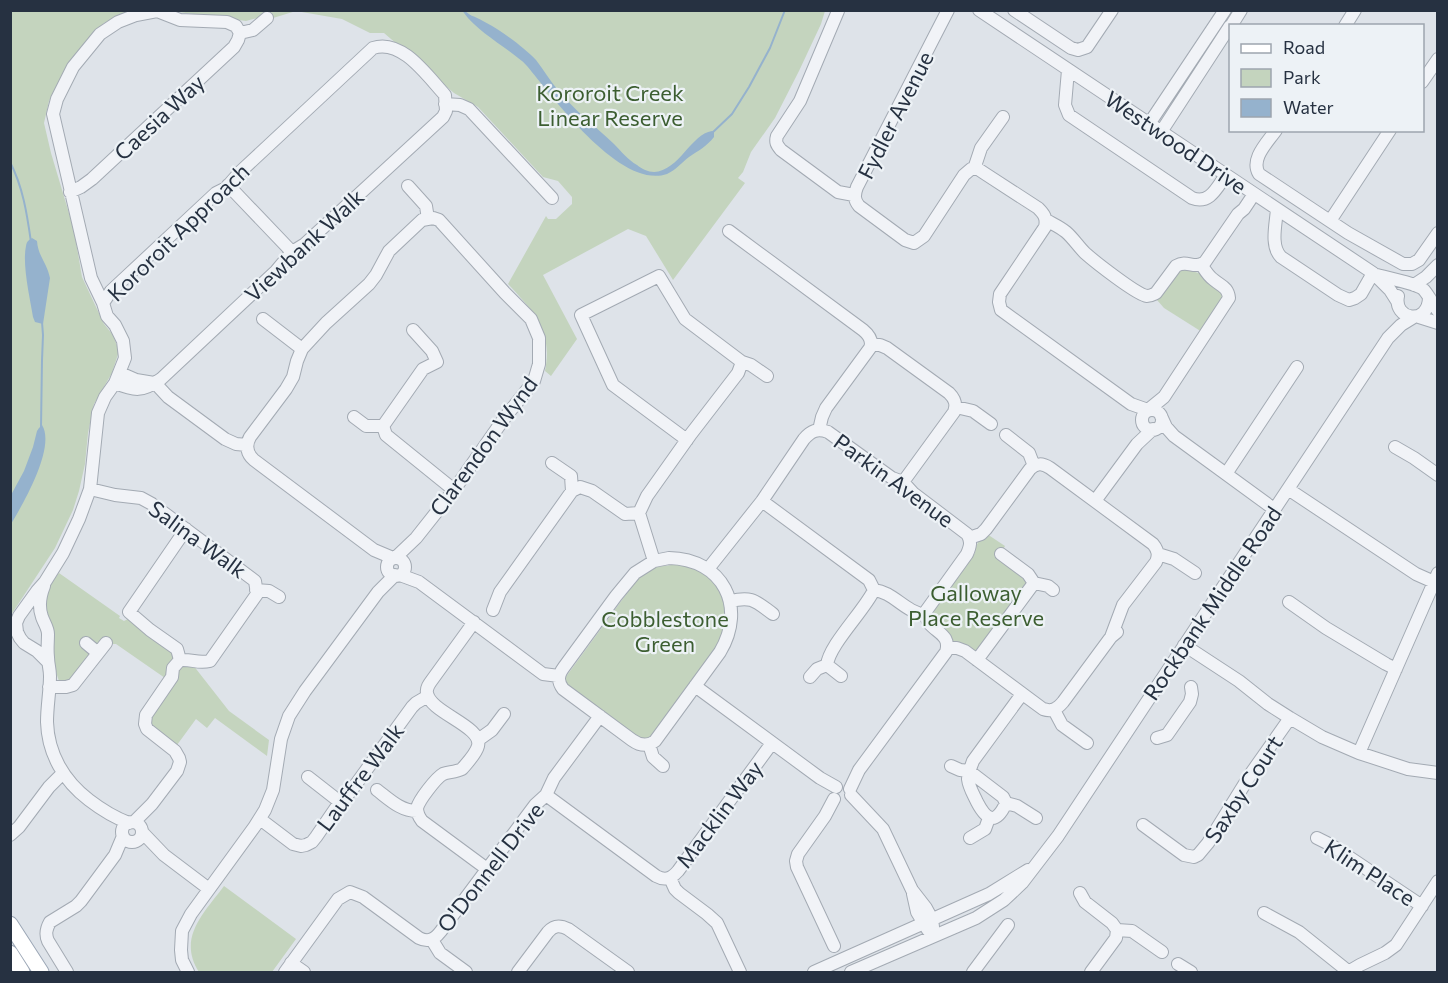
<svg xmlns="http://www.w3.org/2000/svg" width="1448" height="983" font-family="Commissioner,sans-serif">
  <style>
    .green { fill: #c4d4be }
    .water { fill: #95b2cd }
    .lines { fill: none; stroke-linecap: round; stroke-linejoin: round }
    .stream { stroke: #95b2cd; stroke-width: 2 }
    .minor-casing { stroke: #a3aab3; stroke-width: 14 }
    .major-casing { stroke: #9ca7b6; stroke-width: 17 }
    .minor { stroke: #f1f3f7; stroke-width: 12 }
    .major { stroke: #fff; stroke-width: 15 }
    .labels { text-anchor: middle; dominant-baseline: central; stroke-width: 4.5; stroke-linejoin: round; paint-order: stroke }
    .park-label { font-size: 22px; fill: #3c5e31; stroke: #edf2f6 }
    .street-label { font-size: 22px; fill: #263141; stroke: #edf2f6 }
  </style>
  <rect width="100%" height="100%" fill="#dee3e9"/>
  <path class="green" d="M11 11H129L104 23 82 46 65 69 49 101 44 123 51 153 74 230 82 277 104 324 113 335 119 351 112 373 94 404 88 433 85 464 79 491 73 510 55 548 11 615Z
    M171 11H825L821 24 799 71 775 118 751 152 743 172 738 178 745 183 673 280 646 236 628 229 543 275 577 339 551 376 545 371C553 330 534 312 508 284L546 216 548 219H556L572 204V197L558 181 543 177 478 107 454 93 384 33H370L342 19 296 11 273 18 265 16 246 21Z
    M1182 268 1205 275 1223 291 1224 300 1202 332 1164 308 1157 300 1177 272Z
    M987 534 1005 546 999 557 1026 575 1030 584 978 652 955 644 935 623 932 615 933 611 975 553C976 543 979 540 987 534Z
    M679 564 707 574 724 596 727 613 725 631 717 648 651 738 641 740 565 684V678L638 578 656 567Z
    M59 573 120 616 119 618 124 621 128 619 176 656 165 678 116 644H109L90 653 89 659 72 682 60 683C54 672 42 604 46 593 48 586 54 579 59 573Z
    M181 663 193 665 229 711 269 740 267 756 215 718 207 728 196 719 177 745 152 728 149 716Z
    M224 886 296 939 272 972H199C177 938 204 913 224 886Z"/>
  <path class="water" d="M464 13C486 19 521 44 536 60 544 70 550 81 558 90 574 110 595 126 614 144 621 151 628 160 637 165 642 169 648 172 654 172 679 171 691 134 712 131L714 132V137C707 146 698 151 689 157 681 163 676 170 667 174 620 190 553 97 527 66 522 60 515 56 509 51 494 40 474 27 464 13Z
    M32 238 37 241C38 256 47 263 50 278L43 324 35 322 33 317C30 298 22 265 26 246 27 241 28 241 32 238Z
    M42 425C56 447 23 504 11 524V495L24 471 33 447 37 431 39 428Z"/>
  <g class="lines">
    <path class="stream" d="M462 10 470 16
      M711 134 732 114 749 87 770 48 785 10
      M10 162C23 187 27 214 31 242
      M41 427 42 360 43 335 42 322"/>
    <defs>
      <path id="minor" d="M948 10 857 187C854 195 854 200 859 206L905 240 914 243 924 236 964 175 971 169H978L984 173 1038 208C1044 214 1047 218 1045 227L1000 294 999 302 1001 310 1131 404 1148 410
        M979 10 1373 273 1390 290 1397 301
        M1014 10 1071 48 1078 50 1087 47 1112 10
        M838 11 800 101 777 136C775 143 777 145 781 150L838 192 854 195
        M1231 26 1241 10
        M1345 26 1355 10
        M240 33 253 30 267 18
        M1068 70 1065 105 1069 115 1192 198C1210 205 1217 187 1226 175
        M1422 82 1438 59
        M445 104 460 105 469 109 552 198
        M1149 124 1225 10
        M1276 130C1267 143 1250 159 1259 174L1348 233 1403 264H1412L1419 260 1438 233
        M1161 132 1230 26
        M974 169 981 148 1003 117
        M228 185 292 252
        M408 186 426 206 428 219
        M70 192 81 187 92 179 234 47 238 40 240 33 236 26 227 22 180 20 157 11 136 15 118 22 100 34 73 67 57 99 53 114 91 278 103 303
        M1277 209C1276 224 1270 246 1281 257L1338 295 1349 300 1355 298 1361 294 1373 273
        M1046 220C1053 224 1060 227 1066 232 1073 238 1078 246 1085 253 1094 261 1137 295 1147 296 1151 296 1152 295 1156 293L1176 266C1188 259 1193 270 1205 262L1238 214 1244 209 1254 194
        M1330 221 1390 130
        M729 231 863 330C869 335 873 341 870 348L826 408 822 417 819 430
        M1377 275C1387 278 1419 284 1424 290 1429 296 1433 304 1438 311
        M1414 285 1426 277 1438 265
        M1398 296C1393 320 1428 326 1429 298
        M1419 317 1438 323
        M263 319 302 349
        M413 330 432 351 437 362 423 369 383 426 386 435 454 490
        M871 345H880L887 348 949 393C955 399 957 404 954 412L903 482
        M120 373 136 380 154 383
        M155 383 168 397 225 439 236 444 247 445
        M956 407 973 411 991 424
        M1148 410 1164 397 1229 298C1228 287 1221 286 1214 280 1208 276 1205 270 1201 264
        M1142 420a10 10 0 1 1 20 0a10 10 0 1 1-20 0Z
        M1161 416 1166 427 1174 436 1274 509
        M354 417 366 426H383
        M1006 435 1029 453 1034 466
        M687 440 613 385 581 315 659 276 685 319 742 362 751 365 767 376
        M1395 447 1414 458 1438 475
        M552 463 571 476 572 491
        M1226 474 1297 367
        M90 489 115 495 141 498 152 504 255 581 257 594 210 661C197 664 193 659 180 660L173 668 172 677 146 715 145 724 147 729 175 751 179 758 180 762 177 771 152 804 134 822
        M1288 489 1416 574 1434 582
        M762 501 869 580 874 590C864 611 829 645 827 665L841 676
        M1095 501 1137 444 1153 429
        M969 538 981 534 986 529 1030 469C1037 463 1042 463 1050 468L1153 544C1158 550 1159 555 1156 562L1123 605 1111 637
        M1001 554 1028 574 1034 583 1048 586 1053 590
        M1158 554 1174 559 1195 573
        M393 558 374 550 254 460C247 454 245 446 250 437L286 389 293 377 297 361 302 349 326 323 369 284 376 275 389 251 422 220 433 218 439 220 505 293 531 319 539 338V364L534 381 503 420 454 490 416 538 395 558
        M669 558C723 559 747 607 720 652L655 741C647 747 639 745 632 740L563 689C557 681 558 675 564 667L616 596 635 573 654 561Z
        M387 567a9 9 0 1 1 18 0a9 9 0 1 1-18 0Z
        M654 561 639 513 647 496 691 434 738 373 742 362
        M708 569 762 501 804 439C811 431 817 428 828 432L892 478 903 482 913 493 967 534C972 541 970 547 967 554L926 611C924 632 953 630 946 652L859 770 850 789
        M400 575 419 582 543 674 559 676
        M44 586C40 596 38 606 42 617 44 623 48 628 48 634 48 642 47 650 48 657 48 664 50 669 50 676 50 691 47 706 47 722 48 754 64 781 89 800 102 810 113 817 129 823
        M256 590 269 591 279 597
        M874 590C894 592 904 612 926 615
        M730 601C753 596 755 601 773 614
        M1289 602 1326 628 1386 664 1396 669
        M493 610 500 592 572 491 580 487 592 491 625 514 639 513
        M474 622 432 680C429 684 426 688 427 693 430 713 483 726 478 746 476 754 467 763 462 769 456 772 449 772 443 774 436 778 419 800 417 808 417 813 419 817 422 821L487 869
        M86 643 98 653
        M1184 645 1239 681 1268 704 1290 718 1322 737 1359 753 1408 769 1438 773
        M947 648H957L965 651 1043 709C1052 712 1057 709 1063 702L1111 637 1117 632
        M180 660 177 649 150 630 129 612 186 529
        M977 660 1034 583
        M48 662 37 651 24 643 20 638 17 632 16 623 19 616 37 591 45 582 63 553 79 519 90 489 98 413 105 397 115 383 125 358 123 341 115 325 107 316 103 303 111 291 216 193 226 188 240 172 373 48C402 38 428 77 445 95L446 111 443 117 305 244 292 252 276 271 161 379C142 392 135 391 115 383
        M810 677 817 669 827 665
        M695 686 820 778 836 787
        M49 687H66L73 685 106 643
        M1054 710 1062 725 1087 743
        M1157 738 1167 735 1190 702 1192 694 1191 687
        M478 740 492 730 504 714
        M649 744 653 757 663 766
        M1359 753 1438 573
        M951 766 960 770 969 771 1003 797 1006 803C996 825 987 821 977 802 974 795 969 788 968 779 968 773 971 767 973 761L1022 694
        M308 777 340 802
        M377 790C390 800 401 811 417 811
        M546 795 656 876C665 881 671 879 678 871L772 743
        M851 795 883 829 912 890 926 908 932 919 933 927
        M1006 803 1017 806 1036 818
        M260 819 293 844 301 846 306 845 312 842 316 837 340 802 351 791 412 707 416 703 428 696
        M122 832a10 10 0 1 1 20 0a10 10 0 1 1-20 0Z
        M1143 825 1184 855 1194 857 1198 855 1208 843 1252 772 1290 718
        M142 832 164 855 209 889
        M10 835 19 827 49 787 63 773
        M970 838 985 829 989 818
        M1317 838 1331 845 1422 906
        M670 878 675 889 679 893 707 914 717 923 740 972
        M1080 893 1085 902 1112 923 1117 930 1116 938 1091 972
        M913 894 917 912 928 930
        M1264 913 1299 932 1349 972
        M1117 930 1132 931 1162 952
        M432 940 440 953 466 972
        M834 946 797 867 796 861 798 854 825 816 834 799
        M291 963 304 972
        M1178 964 1191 972
        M67 972 48 941C45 934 46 929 50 922L76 906 81 901 115 855 123 836
        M188 972 182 960 181 950 182 931 191 914 255 826 265 810 273 790 281 739 289 716 305 691 378 592 395 575
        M285 972 338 899 350 892 363 897 419 938C429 943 435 939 441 931L535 805 546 795 554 778 600 716
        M518 972 548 932C554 925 560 925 568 929L628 972
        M814 972 989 894 1028 870
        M851 972 976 918 1004 900 1022 883 1058 836 1388 338 1401 325 1414 317
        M973 972 1008 925
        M1348 972 1360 965 1385 953 1396 945 1438 881"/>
      <path id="major" d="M10 924 41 972
        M10 953 22 972"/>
    </defs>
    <use href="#minor" class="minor-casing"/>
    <use href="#major" class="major-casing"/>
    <use href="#minor" class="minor"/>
    <use href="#major" class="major"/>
  </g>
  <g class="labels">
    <g class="park-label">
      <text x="610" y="92">Kororoit Creek<tspan x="610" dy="25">Linear Reserve</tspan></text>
      <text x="976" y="592">Galloway<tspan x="976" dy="25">Place Reserve</tspan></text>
      <text x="665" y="618">Cobblestone<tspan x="665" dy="25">Green</tspan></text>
    </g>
    <g class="street-label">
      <text transform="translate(895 115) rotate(-63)">Fydler Avenue</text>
      <text transform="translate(159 117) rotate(-43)">Caesia Way</text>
      <text transform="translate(1176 142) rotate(34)">Westwood Drive</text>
      <text transform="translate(178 232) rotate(-44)">Kororoit Approach</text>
      <text transform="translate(304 245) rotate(-43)">Viewbank Walk</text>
      <text transform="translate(483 446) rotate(-54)">Clarendon Wynd</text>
      <text transform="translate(894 480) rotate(36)">Parkin Avenue</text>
      <text transform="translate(198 539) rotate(36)">Salina Walk</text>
      <text transform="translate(1212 603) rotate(-56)">Rockbank Middle Road</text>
      <text transform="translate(360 777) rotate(-53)">Lauffre Walk</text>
      <text transform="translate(1243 789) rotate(-57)">Saxby Court</text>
      <text transform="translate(719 814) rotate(-53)">Macklin Way</text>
      <text transform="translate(490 867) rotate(-52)">O'Donnell Drive</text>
      <text transform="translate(1370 872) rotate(33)">Klim Place</text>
    </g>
  </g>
  <rect width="1448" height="983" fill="none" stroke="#263141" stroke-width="24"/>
  <rect x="1229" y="24" width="195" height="108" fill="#edf2f6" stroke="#9da5ae" stroke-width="1.5"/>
  <rect x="1241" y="44" width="30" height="9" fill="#ffffff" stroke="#9da5ae" stroke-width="1.5"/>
  <text x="1283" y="54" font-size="18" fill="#263141">Road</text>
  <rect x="1241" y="69" width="30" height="18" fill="#c4d4be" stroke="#9da5ae" stroke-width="1.5"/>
  <text x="1283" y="84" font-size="18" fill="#263141">Park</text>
  <rect x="1241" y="99" width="30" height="18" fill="#95b2cd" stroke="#9da5ae" stroke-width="1.5"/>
  <text x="1283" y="114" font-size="18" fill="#263141">Water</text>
</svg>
